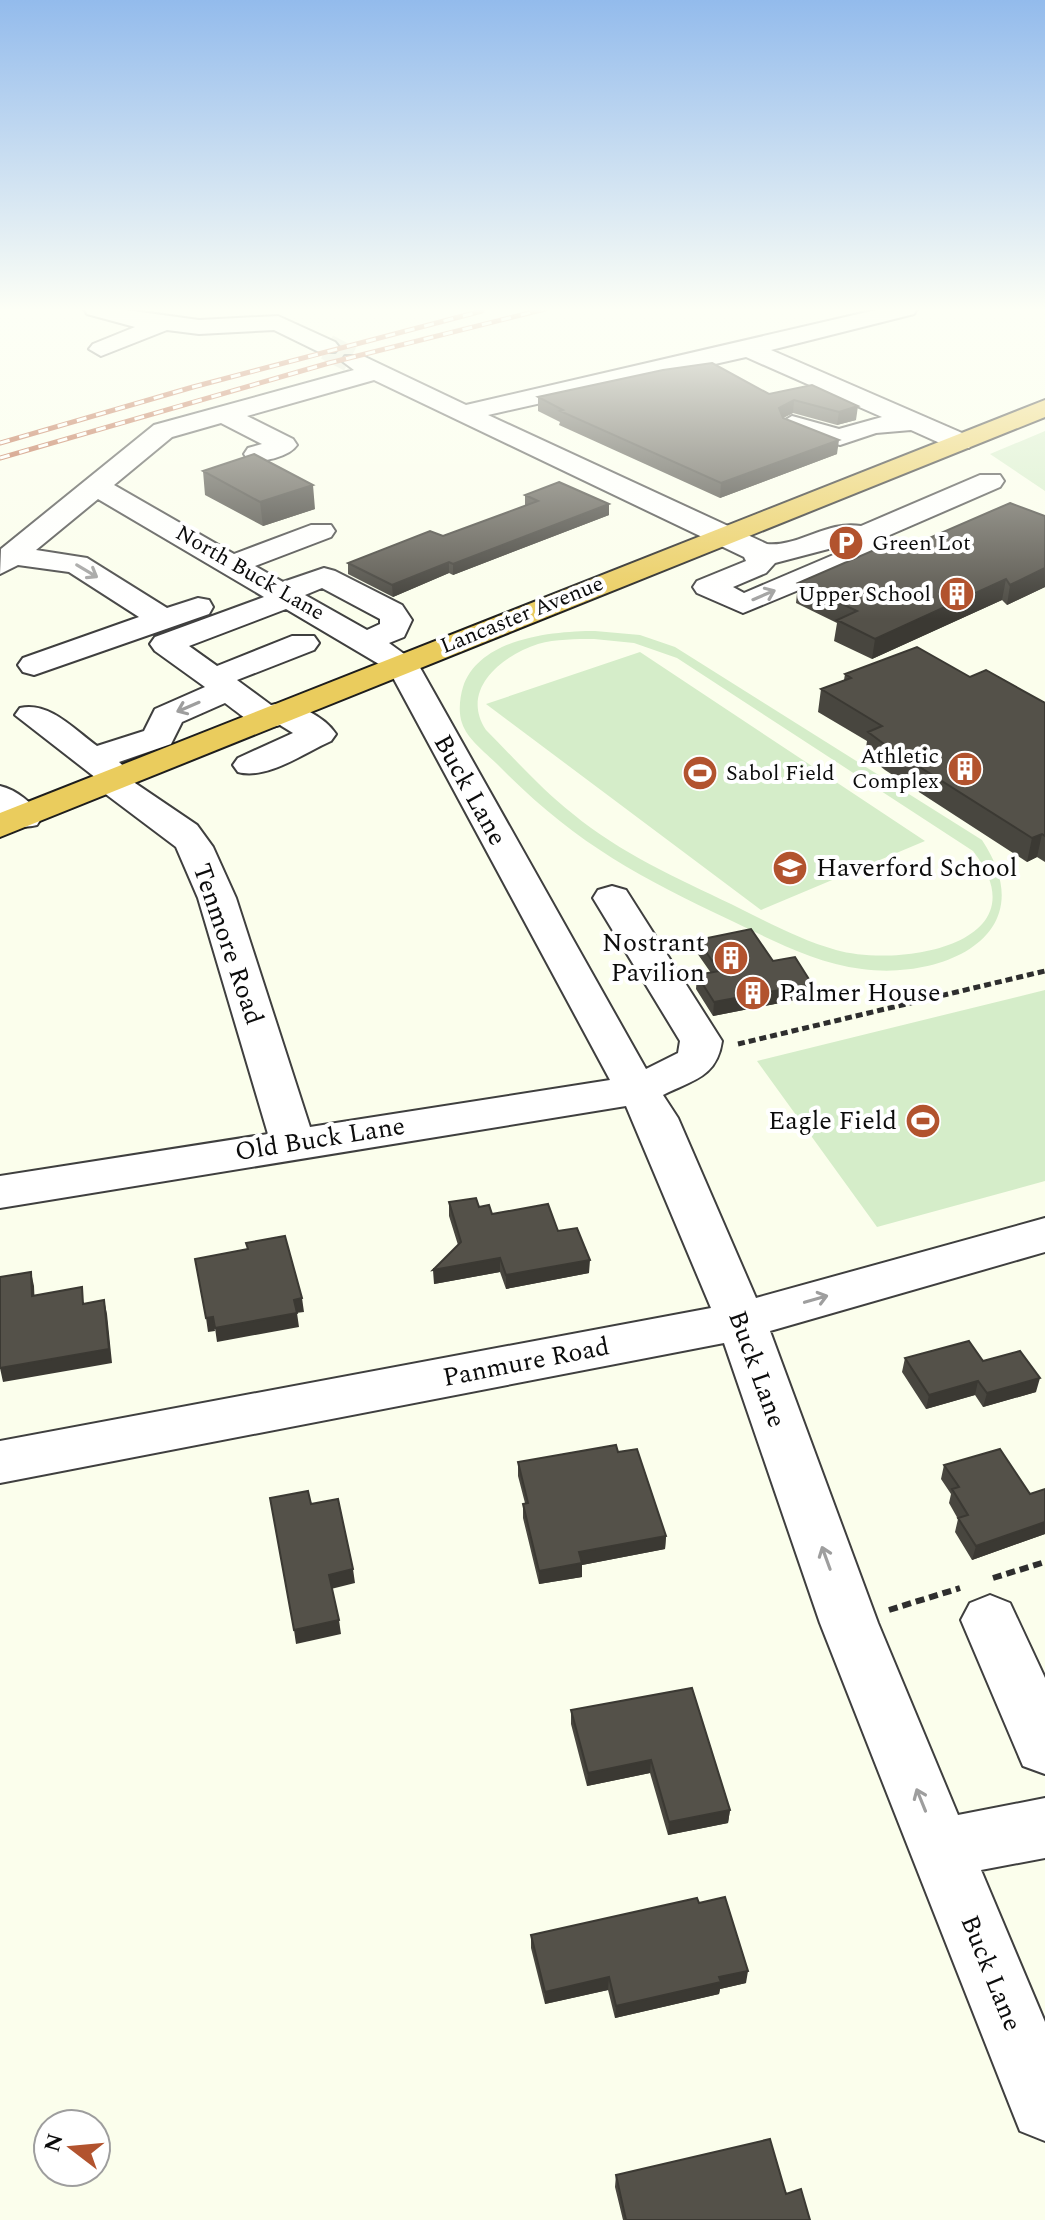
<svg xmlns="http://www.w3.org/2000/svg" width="1045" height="2220" font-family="Spectral,serif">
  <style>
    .pitch { fill: #d5edc9; fill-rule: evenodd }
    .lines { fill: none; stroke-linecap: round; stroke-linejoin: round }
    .minor-tunnel { stroke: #d7daca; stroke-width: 26; stroke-dasharray: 26 13; stroke-linecap: butt }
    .minor-casing { stroke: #3f3f3f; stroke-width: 4 }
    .highway-casing { stroke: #1d1d1d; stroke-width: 4 }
    .path-far1 { stroke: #2e2e2e; stroke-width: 5; stroke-dasharray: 7 4; stroke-linecap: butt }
    .path { stroke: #2e2e2e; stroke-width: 6; stroke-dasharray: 9 5; stroke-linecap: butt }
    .minor { fill: #fff; fill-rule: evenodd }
    .highway { fill: #eacc5d; fill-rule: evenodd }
    .rail-casing { stroke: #b2532e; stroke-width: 5 }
    .rail { stroke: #fff; stroke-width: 3; stroke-dasharray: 10; stroke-linecap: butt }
    .wall { fill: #48463f }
    .shaded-wall { fill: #3b3933 }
    .building { fill: #545149; stroke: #3b3933; stroke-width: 2 }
    .oneway { stroke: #9e9e9e }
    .labels { text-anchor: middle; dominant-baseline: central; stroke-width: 8; stroke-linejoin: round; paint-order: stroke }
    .far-poi-label { font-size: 22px; fill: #0c0c0c; stroke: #fff; text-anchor: start }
    .far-street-label { font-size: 22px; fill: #0c0c0c; stroke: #fff }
    .street-label { font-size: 26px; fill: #0c0c0c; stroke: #fff }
    .poi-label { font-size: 26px; fill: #0c0c0c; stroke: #fff; text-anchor: start }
  </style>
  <rect width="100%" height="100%" fill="#fbfeec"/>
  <path class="pitch" d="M1045 431V491L990 454Z
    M595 631 640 635 675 647 982 840C1045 935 944 980 862 969 815 963 774 941 732 921 636 876 572 841 497 764 485 752 467 739 462 723 458 712 460 697 463 687 479 638 553 631 595 631ZM594 639 634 643 677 658 973 851C1045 944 900 968 836 950 800 940 765 921 731 904 677 878 620 853 573 814 541 789 514 758 486 730 459 689 503 655 538 644 556 639 576 639 594 639Z
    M640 652 925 841 761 910 486 704Z
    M1045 990V1181L877 1227 757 1061Z"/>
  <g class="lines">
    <path class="minor-tunnel" d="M327 347 354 361"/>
    <defs>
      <path id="minor" d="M84 309H119L199 320 278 316 335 342 339 347 335 352H319L274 330 199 334 167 330 101 356 89 349 93 344 135 327 87 314Z
        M880 309H917L914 314 771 350 969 436 973 442 969 448H951L911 430 876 433 840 445 783 429 779 424 792 416 839 429 882 417 746 357 488 415 767 544C799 547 827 520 861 526L980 475H1000L1004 481 1000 487 885 537 890 544 883 555 743 613 697 593 693 587 697 581 746 561 744 557 374 380 247 416 293 439 297 445C289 457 262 463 248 460L244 454 248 448 262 444 221 423 172 437 114 485 234 554 311 525H331L335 531 331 537 255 566 283 582 324 568 335 571 402 605 412 620 404 637 389 643 418 664 646 1069 678 1053 680 1041 593 898 598 890 612 886 626 890 722 1041C717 1077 693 1080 663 1095L678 1118 756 1298 1045 1218V1252L770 1331 878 1623 958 1815 1045 1798V1858L981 1870 1045 2022V2141L1020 2131 1010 2106 820 1623 724 1343 0 1483V1441L711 1308 626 1106 0 1208V1176L268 1134 198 898 176 847 99 789 93 782 96 778 15 715 20 708C49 701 75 730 97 746L144 731 155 709 205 687 155 651 150 644 155 637 264 597 98 499 36 550 87 558 167 608 198 598 209 600 213 607 209 614 34 675 23 672 18 665 23 658 139 617 69 572 18 565 0 574 1 549 154 425 354 370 342 361 345 356H363L466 405ZM855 542 859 544 744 593 733 587 766 573 775 563ZM322 588 380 619V624L367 630 305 595ZM286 609 389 670 610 1080 310 1127 236 898 213 847 197 825 132 781 135 777 119 762 171 744 182 722 225 703C243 716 258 732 280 725L293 733 238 758 233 765 238 772C267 780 304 753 331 741L336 734C324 716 293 700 271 705L237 680 314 650 319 643 314 636H292L217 666 189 646Z
        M0 786C17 790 32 803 42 817L37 825C21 829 13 826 0 815Z
        M990 1595 1010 1603 1045 1678V1774L1023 1766 961 1620 970 1603Z"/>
      <path id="highway" d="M1045 400V417L0 837V813Z"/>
    </defs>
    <use href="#minor" class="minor-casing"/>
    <use href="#highway" class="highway-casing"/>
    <path class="path-far1" d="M738 1044 1045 971"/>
    <path class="path" d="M993 1578 1045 1562
      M889 1610 960 1588"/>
    <use href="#minor" class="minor"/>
    <use href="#highway" class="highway"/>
    <defs>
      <path id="rail" d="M0 443 193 387 482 311
        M0 458 329 363 545 309"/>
    </defs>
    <use href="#rail" class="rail-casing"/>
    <use href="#rail" class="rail"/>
  </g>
  <path class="wall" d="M812 385 856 420 837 425 793 413 783 418 837 454 720 498 559 425 560 422 538 411V397L769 394Z
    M203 471 315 509 263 526 205 495Z
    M525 495 609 504V515L453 575 449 573 393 597 348 574V563L443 536 525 506Z
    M1045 516V587L1007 605 1002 600 872 659 834 641 837 623 796 603 798 583 895 553Z
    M845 674 970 677 1045 703V862L1037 857 1027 862 885 770 865 754 867 741 818 712 821 689 844 680Z
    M698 940 773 961 811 997 713 1016 696 989 697 975 711 973 697 953Z
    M449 1202 479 1207 492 1214 558 1231 589 1273 506 1289 500 1272 434 1284 458 1245 449 1216Z
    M905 1358 1036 1392 983 1407 975 1395 926 1409 902 1372Z
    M618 1452 666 1536 665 1549 582 1565V1577L539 1584 523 1518V1504L525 1503 518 1476V1462Z
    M944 1465 1030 1494 1045 1489V1534L972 1560 955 1532 958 1519 949 1503 951 1494 941 1479Z
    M571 1710 730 1810 728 1823 668 1835 650 1773 587 1786 571 1724Z
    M699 1903 746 1983 720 1989 719 1994 615 2018 608 1990 545 2004 531 1948V1935Z
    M616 2175 786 2194 810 2220H623L615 2187Z"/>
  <path class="shaded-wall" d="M794 400 793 413 777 421 779 408Z
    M858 406 856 420 837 425 839 412Z
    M839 440 837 454 720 498 721 483Z
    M313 485 315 509 263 526 260 502Z
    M609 504V515L453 575V564Z
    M449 562V573L393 597 392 585Z
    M1045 568V587L1007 605 1010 585Z
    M1006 579 1002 600 872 659 875 639Z
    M1042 834 1037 857 1027 862 1032 838Z
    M812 984 811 997 713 1016 714 1002Z
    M500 1258V1272L434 1284 433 1270Z
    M590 1260 589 1273 506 1289V1275Z
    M31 1272 34 1286 35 1309 32 1296Z
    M302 1298 304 1312 296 1313 294 1300Z
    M104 1300 107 1314 112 1363 3 1382 0 1368Z
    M297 1313 299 1327 217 1342 215 1328Z
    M213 1317 215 1331 208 1332 206 1318Z
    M1040 1378 1036 1392 983 1407 987 1393Z
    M978 1381 975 1395 926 1409 929 1395Z
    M1045 1522V1534L972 1560 976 1546Z
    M666 1536 665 1549 582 1565V1577L539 1584V1571L579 1552Z
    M353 1569 355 1583 331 1589 329 1575Z
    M339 1620 341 1634 296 1644 294 1630Z
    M651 1760 650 1773 587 1786 588 1773Z
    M730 1810 728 1823 668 1835 669 1822Z
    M748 1971 746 1983 720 1989 719 1994 615 2018 616 2006 719 1977Z
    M609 1977 608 1990 545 2004V1992Z"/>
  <path class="building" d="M712 363 769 394 812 385 858 406 839 412 794 400 779 408 783 418 839 440 721 483 560 411 563 410 538 397 663 370Z
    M254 454 313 485 260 502 203 471Z
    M559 482 609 504 453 564 449 562 392 585 348 563 430 531 443 536 538 501 525 495Z
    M1010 503 1045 516V568L1010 585 1006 579 875 639 837 620 857 611 798 583 881 547 895 553Z
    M917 647 970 677 986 670 1045 703V836L1042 834 1032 838 888 747 868 732 882 726 821 689 851 678 845 674Z
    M751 929 773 961 795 957 812 984 714 1002 697 975 719 971 698 940Z
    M476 1198 479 1207 489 1205 492 1214 548 1204 558 1231 577 1228 590 1260 506 1275 500 1258 433 1270 461 1242 449 1202Z
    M285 1236 302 1298 294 1300 297 1313 215 1328 213 1317 206 1318 195 1259 248 1249 246 1243Z
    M31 1272 32 1296 82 1287 83 1304 104 1300 109 1349 0 1368V1277Z
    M969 1341 983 1361 1020 1351 1040 1378 987 1393 978 1381 929 1395 905 1358Z
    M616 1445 618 1452 637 1449 666 1536 579 1552 582 1563 539 1571 523 1504 528 1503 518 1462Z
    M1000 1449 1030 1494 1045 1489V1522L976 1546 958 1518 968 1515 952 1489 959 1487 944 1465Z
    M308 1491 311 1504 338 1499 353 1569 329 1575 339 1620 294 1630 270 1498Z
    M692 1688 730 1810 669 1822 651 1760 588 1773 571 1710Z
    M725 1897 748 1971 719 1977 721 1982 616 2006 609 1977 545 1992 531 1935 697 1898 699 1903Z
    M770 2139 786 2194 801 2189 810 2220H626L616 2175Z"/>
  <defs><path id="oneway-shaft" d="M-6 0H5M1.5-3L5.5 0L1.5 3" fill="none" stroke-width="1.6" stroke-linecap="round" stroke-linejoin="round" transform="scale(2)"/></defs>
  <g class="oneway">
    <use href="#oneway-shaft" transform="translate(87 571) rotate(31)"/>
    <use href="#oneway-shaft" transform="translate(764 595) rotate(-23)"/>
    <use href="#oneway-shaft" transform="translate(188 707) rotate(157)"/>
    <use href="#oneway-shaft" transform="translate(816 1299) rotate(-16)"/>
    <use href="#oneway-shaft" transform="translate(826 1558) rotate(-110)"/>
    <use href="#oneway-shaft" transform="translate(921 1800) rotate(-112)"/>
  </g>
  <linearGradient id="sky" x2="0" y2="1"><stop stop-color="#93bbec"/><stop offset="0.5" stop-color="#fdfff6"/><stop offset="1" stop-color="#fdfff6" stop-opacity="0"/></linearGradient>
  <rect width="1045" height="619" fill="url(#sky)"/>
  <defs>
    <symbol id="parking-disc" viewBox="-11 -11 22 22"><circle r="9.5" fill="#b2532e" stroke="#fff"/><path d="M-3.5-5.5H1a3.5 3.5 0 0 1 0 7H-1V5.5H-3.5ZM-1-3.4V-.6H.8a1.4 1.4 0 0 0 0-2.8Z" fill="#fff"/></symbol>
    <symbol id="building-disc" viewBox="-11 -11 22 22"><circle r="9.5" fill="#b2532e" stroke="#fff"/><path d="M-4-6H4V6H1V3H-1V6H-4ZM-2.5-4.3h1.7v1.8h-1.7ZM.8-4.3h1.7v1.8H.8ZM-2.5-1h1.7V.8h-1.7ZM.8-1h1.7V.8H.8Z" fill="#fff"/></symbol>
    <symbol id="stadium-disc" viewBox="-11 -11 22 22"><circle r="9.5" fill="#b2532e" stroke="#fff"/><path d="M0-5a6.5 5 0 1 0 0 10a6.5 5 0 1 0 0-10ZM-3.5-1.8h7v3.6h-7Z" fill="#fff"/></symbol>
    <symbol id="school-disc" viewBox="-11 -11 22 22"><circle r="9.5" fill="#b2532e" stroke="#fff"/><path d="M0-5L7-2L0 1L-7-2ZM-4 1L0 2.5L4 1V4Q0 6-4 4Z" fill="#fff"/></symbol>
  </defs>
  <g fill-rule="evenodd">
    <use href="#parking-disc" x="826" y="523" width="40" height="40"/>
    <use href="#building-disc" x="937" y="574" width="40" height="40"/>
    <use href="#building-disc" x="945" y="749" width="40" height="40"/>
    <use href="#stadium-disc" x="680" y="753" width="40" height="40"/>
    <use href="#school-disc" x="770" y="848" width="40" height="40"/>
    <use href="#building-disc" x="711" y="938" width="40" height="40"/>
    <use href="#building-disc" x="733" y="973" width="40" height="40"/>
    <use href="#stadium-disc" x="903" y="1101" width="40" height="40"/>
  </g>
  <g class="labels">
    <g class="far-poi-label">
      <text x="872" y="543">Green Lot</text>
      <text x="931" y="594" text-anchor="end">Upper School</text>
      <text x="939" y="756" text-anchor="end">Athletic<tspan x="939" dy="25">Complex</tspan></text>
      <text x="726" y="773">Sabol Field</text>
    </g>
    <g class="far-street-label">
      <text transform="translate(250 573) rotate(30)">North Buck Lane</text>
      <text transform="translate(522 615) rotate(-22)">Lancaster Avenue</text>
    </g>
    <g class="street-label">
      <text transform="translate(470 790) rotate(61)">Buck Lane</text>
      <text transform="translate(228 944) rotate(71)">Tenmore Road</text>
      <text transform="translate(320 1139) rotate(-9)">Old Buck Lane</text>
      <text transform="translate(526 1362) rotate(-11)">Panmure Road</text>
      <text transform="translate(757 1369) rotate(70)">Buck Lane</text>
      <text transform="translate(991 1973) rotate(68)">Buck Lane</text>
    </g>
    <g class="poi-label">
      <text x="816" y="868">Haverford School</text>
      <text x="705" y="943" text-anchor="end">Nostrant<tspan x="705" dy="30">Pavilion</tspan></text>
      <text x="779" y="993">Palmer House</text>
      <text x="897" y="1121" text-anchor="end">Eagle Field</text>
    </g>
  </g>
  <g transform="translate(72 2148) rotate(286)"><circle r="38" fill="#ffffff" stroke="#9e9e9e" stroke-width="2"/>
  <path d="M0-6L14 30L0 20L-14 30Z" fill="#b2532e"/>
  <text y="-12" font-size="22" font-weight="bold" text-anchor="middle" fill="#0c0c0c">N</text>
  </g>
</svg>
